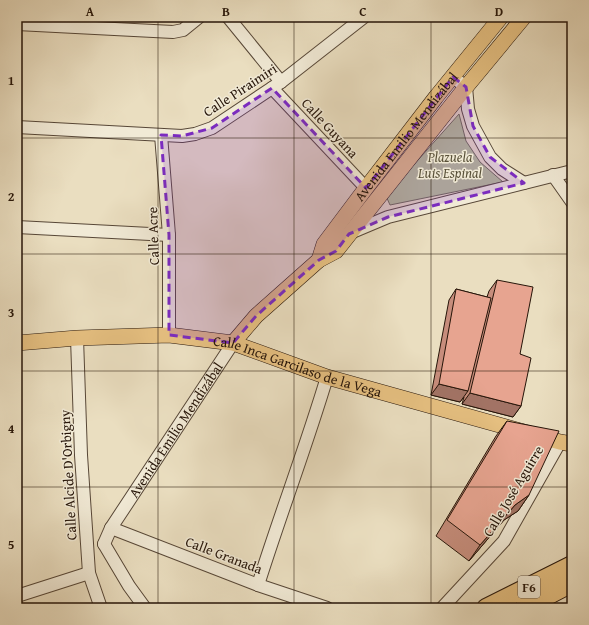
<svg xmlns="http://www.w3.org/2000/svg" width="589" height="625" font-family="'Gentium Book Plus',serif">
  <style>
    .green { fill: #b7c192; stroke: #6e6b4e }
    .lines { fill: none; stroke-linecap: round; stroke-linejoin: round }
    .minor-casing { stroke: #574737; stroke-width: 14 }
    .major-casing { stroke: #261509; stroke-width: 16 }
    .highway-casing { stroke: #261509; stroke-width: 20 }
    .minor { stroke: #f1ead6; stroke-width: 12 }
    .major { stroke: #e5bf80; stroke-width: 15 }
    .highway { stroke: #e5bf80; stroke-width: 18 }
    .wall { fill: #c78d7c; stroke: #261509 }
    .shaded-wall { fill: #a27365; stroke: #261509 }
    .building { fill: #e7a490; stroke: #261509 }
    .marked { fill: #7b2cbf; fill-opacity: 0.2; stroke: #7b2cbf; stroke-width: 3; stroke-dasharray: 8 5; stroke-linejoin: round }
    .grid { fill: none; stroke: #261509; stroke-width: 1; stroke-opacity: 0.55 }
    .labels { text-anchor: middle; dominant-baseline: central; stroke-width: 3; stroke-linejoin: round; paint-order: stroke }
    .shield { fill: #f1ead6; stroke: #635546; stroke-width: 1 }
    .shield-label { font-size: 13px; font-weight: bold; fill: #261509 }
    .street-label { font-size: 14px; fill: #261509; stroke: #f1ead6 }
    .park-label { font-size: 14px; font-style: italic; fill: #595139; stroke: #f1ead6 }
    .neatline { fill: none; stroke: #261509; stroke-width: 1.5 }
    .grid-label { font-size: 13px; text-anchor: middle; font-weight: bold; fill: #261509 }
  </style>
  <rect width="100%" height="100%" fill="#eadec0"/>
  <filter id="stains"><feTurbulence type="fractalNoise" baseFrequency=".005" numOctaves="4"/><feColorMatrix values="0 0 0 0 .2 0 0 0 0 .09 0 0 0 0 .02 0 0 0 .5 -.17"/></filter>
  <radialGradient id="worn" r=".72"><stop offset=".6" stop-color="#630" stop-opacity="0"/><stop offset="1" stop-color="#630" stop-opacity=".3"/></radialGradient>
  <path class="green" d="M459 114 466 141 480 162 503 182 390 205 386 196Z"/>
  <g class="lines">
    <defs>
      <g id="minor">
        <path d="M228 17 281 82"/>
        <path d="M17 24 173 32 183 30 199 17"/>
        <path d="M453 77 466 87 468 109 473 126 490 157 502 169 524 183"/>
        <path d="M272 88 366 188"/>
        <path d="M17 127 182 136 195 134 212 128 281 82 364 17"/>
        <path d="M161 135 169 235V335"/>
        <path d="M553 175 572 202"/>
        <path d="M17 227 169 235"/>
        <path d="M350 233 388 217 572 171"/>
        <path d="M77 338 81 455 89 573 101 608"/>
        <path d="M111 528 258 585 327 608"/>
        <path id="s1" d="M104 544 111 528 233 343"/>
        <path d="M104 544 129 586 145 608"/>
        <path d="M258 585C280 515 306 447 327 377"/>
        <path d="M17 596 89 573"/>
        <path d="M442 608 504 541 560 442"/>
      </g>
      <g id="major">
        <path id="s2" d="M319 260 324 244 366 188 436 97 501 17"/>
        <path id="s3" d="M17 343 77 338 169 335 233 343 327 377 560 442 572 444"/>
        <path d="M233 343 256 316 319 260 336 251 466 87 524 17"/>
      </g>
      <path id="highway" d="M486 608 572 565
        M524 608 572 583"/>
    </defs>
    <use href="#minor" class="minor-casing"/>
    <use href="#major" class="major-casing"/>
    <use href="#highway" class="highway-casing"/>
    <use href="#minor" class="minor"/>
    <use href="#major" class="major"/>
    <use href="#highway" class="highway"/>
  </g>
  <path class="wall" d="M497 280 520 354 521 406 513 417 462 404 464 397 460 402 431 395 449 300 456 289 487 297 489 291Z
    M507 421 529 495 518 511 504 520 469 561 436 536 496 436Z"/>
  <path class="shaded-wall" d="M439 384 468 391 460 402 431 395Z
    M470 393 521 406 513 417 462 404Z
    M529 495 518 511 504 520 469 561 480 545 515 505Z"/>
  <path class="building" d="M497 280 533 287 520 354 531 358 521 406 470 393Z
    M456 289 491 298 468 391 439 384Z
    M507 421 559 431 529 495 515 505 480 545 447 520Z"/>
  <path class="marked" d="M453 77 466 87 473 126 490 157 524 183 388 217 349 234 336 251 319 260 256 316 233 343 169 335V235L161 135 182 136 212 128 272 88 366 188Z"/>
  <path class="grid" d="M158 17V608M294 17V608M431 17V608M17 138H572M17 254H572M17 371H572M17 487H572"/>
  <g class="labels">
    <rect class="shield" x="518" y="576" width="22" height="22" rx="3"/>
    <g class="shield-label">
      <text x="529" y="587">F6</text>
    </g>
    <g class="street-label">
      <text transform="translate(240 90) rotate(-33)">Calle Piraimiri</text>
      <text transform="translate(330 128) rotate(47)">Calle Guyana</text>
      <text stroke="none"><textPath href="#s2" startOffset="152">Avenida Emilio Mendizábal</textPath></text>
      <text transform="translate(153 236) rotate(-92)">Calle Acre</text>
      <text stroke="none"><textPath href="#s3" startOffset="285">Calle Inca Garcilaso de la Vega</textPath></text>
      <text stroke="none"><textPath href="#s1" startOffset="135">Avenida Emilio Mendizábal</textPath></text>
      <text transform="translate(68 475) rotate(-93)">Calle Alcide D'Orbigny</text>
      <text transform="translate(513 491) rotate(-59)">Calle José Aguirre</text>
      <text transform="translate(224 555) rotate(21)">Calle Granada</text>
    </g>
    <g class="park-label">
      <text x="450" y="157">Plazuela<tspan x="450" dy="16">Luis Espinal</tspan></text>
    </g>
  </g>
  <rect width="589" height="625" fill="none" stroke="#eadec0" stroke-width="44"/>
  <rect x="22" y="22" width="545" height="581" class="neatline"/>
  <g class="grid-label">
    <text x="90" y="16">A</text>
    <text x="226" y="16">B</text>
    <text x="363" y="16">C</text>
    <text x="499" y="16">D</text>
    <text x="11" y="85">1</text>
    <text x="11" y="201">2</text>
    <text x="11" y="317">3</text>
    <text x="11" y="433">4</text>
    <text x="11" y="549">5</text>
  </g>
  <rect width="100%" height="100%" filter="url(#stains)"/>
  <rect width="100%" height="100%" fill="url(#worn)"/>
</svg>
